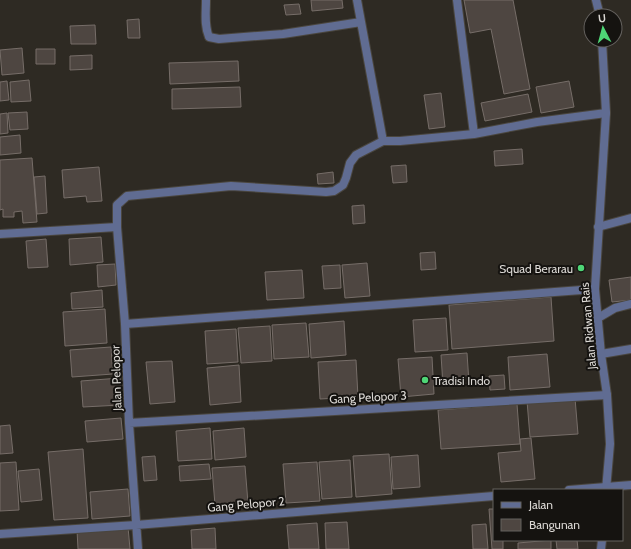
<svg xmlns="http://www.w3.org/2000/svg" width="631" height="549" font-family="Cabin,sans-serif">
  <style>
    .building { fill: #4e4641; stroke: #766d68 }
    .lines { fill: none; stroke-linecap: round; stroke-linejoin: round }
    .service-casing { stroke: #4a463f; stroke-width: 10 }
    .minor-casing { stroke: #4a463f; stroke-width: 10 }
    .tertiary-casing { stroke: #4a463f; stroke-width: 10 }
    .service { stroke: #606c92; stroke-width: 8 }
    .minor { stroke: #606c92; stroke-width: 8 }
    .tertiary { stroke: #606c92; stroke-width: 8 }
    .poi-dot { fill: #4ed676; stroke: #151310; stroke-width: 1.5 }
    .labels { text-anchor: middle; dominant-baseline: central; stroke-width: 4; stroke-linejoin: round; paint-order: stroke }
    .poi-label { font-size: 12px; fill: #dcd9d5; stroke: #151310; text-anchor: end }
    .street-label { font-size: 12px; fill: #dcd9d5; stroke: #151310 }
  </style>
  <rect width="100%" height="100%" fill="#2e2a23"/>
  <path class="building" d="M311 0H342L343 8 312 11Z
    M464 0H513L530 89 504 94 491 29 470 33Z
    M299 4 301 14 286 15 284 5Z
    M139 19 140 38H128L127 20Z
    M95 25 96 44H71L70 26Z
    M22 48 24 73 2 75 0 50Z
    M36 49H55V64H36Z
    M92 55V69L70 70V56Z
    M238 61 239 81 170 84 169 63Z
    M29 80 31 101 11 102 10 82Z
    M7 81 9 100 0 101V82Z
    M569 81 574 107 541 113 536 87Z
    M240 87 241 107 172 109V89Z
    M441 93 445 127 429 129 424 95Z
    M528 94 532 112 485 121 481 103Z
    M27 112 28 129 10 130 8 113Z
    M7 113 8 133 0 134V114Z
    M20 135 21 153 0 155V137Z
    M522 149 523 164 495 166 494 151Z
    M32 158 37 222 23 223 22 211 14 212V217H3V209L0 210V160Z
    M406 165 407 182 393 183 391 166Z
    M99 167 102 201 87 202 86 196 64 198 62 170Z
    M333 172 334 183 318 184 317 174Z
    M45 176 47 213 37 214 34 177Z
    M364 205 365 223 353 224 352 206Z
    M101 237 103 262 70 265 69 239Z
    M46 239 48 267 28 268 26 241Z
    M435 252 436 269 421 270 420 253Z
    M367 263 370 296 345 298 342 265Z
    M115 264 116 285 98 287 97 265Z
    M340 265 341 288 324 289 322 266Z
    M302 270 304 298 267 300 265 272Z
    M631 277V300L612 302 609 280Z
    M102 290 103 307 72 309 71 293Z
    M551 297 554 341 452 349 449 305Z
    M105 309 107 343 65 346 63 312Z
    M446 318 448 350 415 352 413 320Z
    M344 321 346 355 311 358 309 324Z
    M306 323 309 357 274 359 272 325Z
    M270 326 272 361 241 363 238 328Z
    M236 329 238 362 207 364 205 331Z
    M111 347 113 374 72 377 70 350Z
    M467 353 469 383 443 385 441 355Z
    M547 354 550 387 510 390 508 357Z
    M432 357 434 394 401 397 398 359Z
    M356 360 358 397 320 399 318 362Z
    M172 361 175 402 150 404 146 362Z
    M239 365 241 402 210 405 207 368Z
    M504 375 505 389 490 390 489 376Z
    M120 378 121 405 83 407 81 381Z
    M575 398 578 434 530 437 527 401Z
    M517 404 520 444 441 449 438 410Z
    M121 418 123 439 87 442 85 421Z
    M10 425 13 453 0 454V426Z
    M210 428 212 459 178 461 176 431Z
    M244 428 246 457 215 460 213 431Z
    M531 438 535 479 501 482 498 453 521 451 520 439Z
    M83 449 88 518 54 520 48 452Z
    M389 454 392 494 356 497 353 456Z
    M418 455 420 487 393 489 391 457Z
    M155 456 157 480 144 481 142 457Z
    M350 460 352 497 322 499 319 462Z
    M16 462 19 510 0 511V463Z
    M317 462 320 501 286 503 283 464Z
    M209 464 211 479 180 481 179 466Z
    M245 466 248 503 215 505 212 468Z
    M39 469 42 500 21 502 18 471Z
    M128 489 130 516 92 519 90 492Z
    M489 509H494V540H503V549H492Z
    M347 522 349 549H326L325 523Z
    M317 523 319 549H289L287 525Z
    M486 524 488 549H473L472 525Z
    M128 527 130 549H78L77 530Z
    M215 528 216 549H192L191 530Z
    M551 540V549H518V543Z
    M556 540H577L578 549H557Z"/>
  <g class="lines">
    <defs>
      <path id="service" d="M598 227 631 218"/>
      <path id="minor" d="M206 0C206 13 204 25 209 37L219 39 283 34 361 22
        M357 0 383 141
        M457 0 474 134
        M0 234 117 227
        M598 318 615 308 631 304
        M125 324 595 289
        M601 354 631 349
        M129 423 607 395
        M569 490 631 485
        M0 534 136 525 494 496
        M138 549 129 423 125 324 117 227V205L127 196 231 186 326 192 334 191 343 185 346 178 350 163 356 155 383 141H400L474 134 537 122 606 113"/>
      <path id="tertiary" d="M596 0 600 16
        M602 40 606 113 595 289 601 354 607 395 610 444 606 490
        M601 549 602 540"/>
    </defs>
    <use href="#service" class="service-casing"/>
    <use href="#minor" class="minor-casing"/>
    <use href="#tertiary" class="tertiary-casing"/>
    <use href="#service" class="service"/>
    <use href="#minor" class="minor"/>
    <use href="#tertiary" class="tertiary"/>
  </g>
  <g class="poi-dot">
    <circle cx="581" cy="268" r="4"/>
    <circle cx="425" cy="380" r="4"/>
  </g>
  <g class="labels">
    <g class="poi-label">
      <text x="573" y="268">Squad Berarau</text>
      <text x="433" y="380" text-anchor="start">Tradisi Indo</text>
    </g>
    <g class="street-label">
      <text transform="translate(588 326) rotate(-95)">Jalan Ridwan Rais</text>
      <text transform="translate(116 378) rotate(-92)">Jalan Pelopor</text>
      <text transform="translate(368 397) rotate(-3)">Gang Pelopor 3</text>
      <text transform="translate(246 504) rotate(-5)">Gang Pelopor 2</text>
    </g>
  </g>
  <rect x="493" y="489" width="130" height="52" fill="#151310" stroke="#65625f"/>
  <rect x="501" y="502" width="20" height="6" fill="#606c92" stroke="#65625f"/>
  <text x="529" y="509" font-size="12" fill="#dcd9d5">Jalan</text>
  <rect x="501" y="519" width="20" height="12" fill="#4e4641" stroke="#65625f"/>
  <text x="529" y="529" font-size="12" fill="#dcd9d5">Bangunan</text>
  <g transform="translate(603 28) rotate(354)"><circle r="19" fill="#151310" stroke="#65625f"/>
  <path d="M0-3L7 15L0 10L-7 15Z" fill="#4ed676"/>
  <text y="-6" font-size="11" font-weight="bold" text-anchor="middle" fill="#dcd9d5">U</text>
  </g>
</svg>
